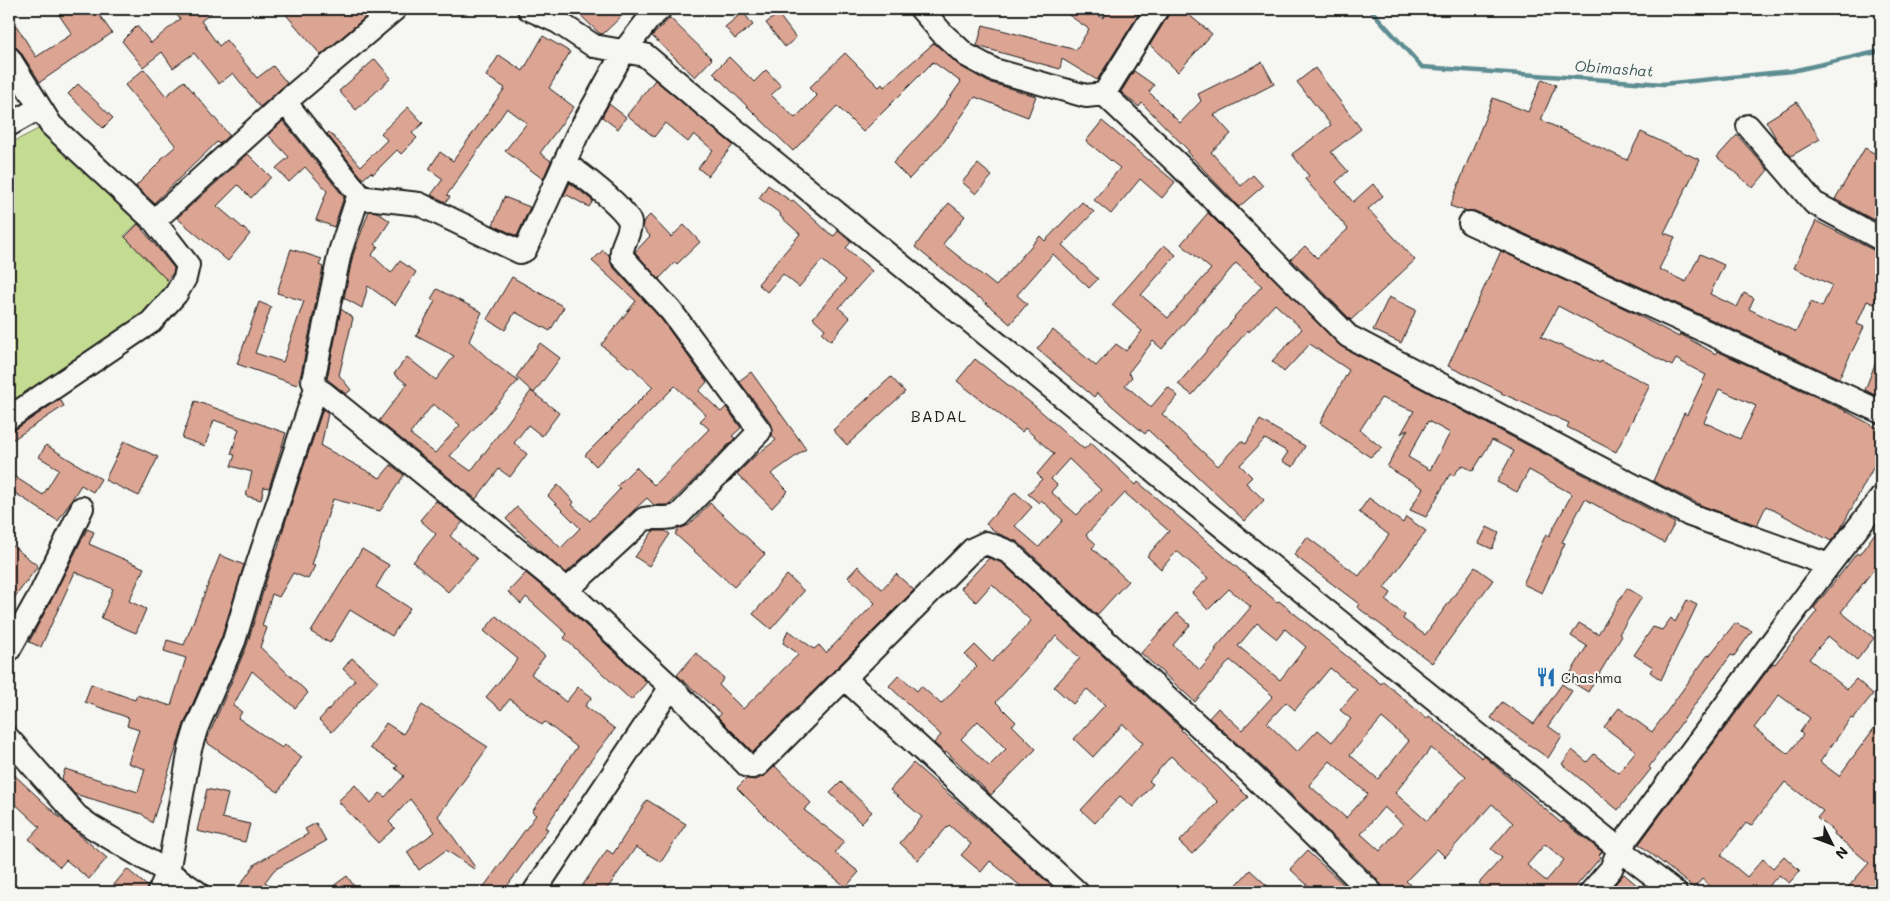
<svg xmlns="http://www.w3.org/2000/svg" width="1890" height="901" font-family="Mali,sans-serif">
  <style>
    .green { fill: #c4dc92; stroke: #707c57 }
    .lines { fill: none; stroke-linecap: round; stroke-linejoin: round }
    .stream { stroke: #5d8d92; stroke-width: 4.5 }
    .building { fill: #dca593; stroke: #1c1c1c; fill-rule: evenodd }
    .minor-casing { stroke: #1c1c1c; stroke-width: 26 }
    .minor { stroke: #f6f6f2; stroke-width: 22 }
    .labels { text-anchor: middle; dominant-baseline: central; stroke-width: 4; stroke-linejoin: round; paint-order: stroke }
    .poi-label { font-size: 14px; fill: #1c1c1c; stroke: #f6f6f2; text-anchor: start }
    .water-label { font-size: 15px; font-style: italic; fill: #3c5557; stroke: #f6f6f2 }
    .quarter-label { font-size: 16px; letter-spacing: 1px; fill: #1c1c1c; stroke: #f6f6f2 }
  </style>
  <rect width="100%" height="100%" fill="#f6f6f2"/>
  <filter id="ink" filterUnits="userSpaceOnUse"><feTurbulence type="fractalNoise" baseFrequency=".02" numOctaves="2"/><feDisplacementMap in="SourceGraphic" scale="10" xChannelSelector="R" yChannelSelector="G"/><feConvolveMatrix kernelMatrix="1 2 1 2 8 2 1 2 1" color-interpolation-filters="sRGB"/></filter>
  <g filter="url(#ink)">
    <path class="green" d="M42 127 138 223 124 236 179 292 9 415V144Z"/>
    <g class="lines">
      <path class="stream" d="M1370 9 1422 67 1663 84 1792 71 1881 51"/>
    </g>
    <path class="building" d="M55 9H95L112 33 40 82 20 51 16 47 9 45V14L36 57 72 34Z
      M172 9H216L201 21 219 46 226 40 257 78 273 66 287 83 260 107 233 73 219 84 194 53 173 68 162 52 143 67 122 41 137 26 151 43 180 19Z
      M281 9H375L321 55Z
      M574 9H629L603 34 599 33Z
      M1060 9H1087L1103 18 1109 9H1142L1097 80 1062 59 1060 69 977 46 983 25 1076 50 1089 29Z
      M1170 9H1182L1212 34 1178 72 1150 45 1168 16Z
      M743 12 753 25 735 39 725 27Z
      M778 14 796 38 785 47 766 23Z
      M670 18 712 59 695 77 652 36Z
      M543 36 570 52 549 88 574 107 540 153 551 161 543 179 505 151 527 123 507 108 447 195 450 197 446 202 431 195 443 179 429 169 440 152 453 161 505 88 486 76 499 55 523 71Z
      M934 43 960 66 988 82 1036 96 1028 117 975 97 943 143 909 179 893 163 935 118 961 82 933 62 863 132 837 106 793 151 713 73 729 57 754 82 766 70 781 86 771 95 795 118 817 96 809 88 845 53 879 87 882 84 884 87Z
      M375 59 391 78 356 110 339 91Z
      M1262 62 1274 84 1214 115 1231 134 1211 152 1241 186 1253 175 1263 186 1239 207 1187 152 1189 151 1142 103 1139 107 1121 92 1134 71 1154 85 1149 92 1180 123 1201 101 1198 94Z
      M1315 68 1361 129 1331 152 1348 171 1336 182 1353 202 1373 184 1383 196 1368 209 1415 260 1351 320 1291 259 1305 246 1317 258 1348 229 1305 179 1309 176 1292 154 1331 125 1297 82Z
      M144 69 166 96 184 81 229 135 219 144 217 142 154 203 136 186 162 160 161 159 176 146 125 85Z
      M1542 79 1556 85 1541 120 1627 160 1641 132 1700 160 1664 233 1675 237 1659 269 1686 282 1700 254 1724 265 1710 294 1737 307 1744 293 1754 298 1749 309 1796 332 1811 302 1822 307 1832 285 1794 268 1816 221 1875 251 1881 252V289L1874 304 1867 301 1857 324 1864 327 1839 378 1475 211H1465L1450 206 1493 98 1528 112Z
      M655 80 733 145 708 176 698 168 713 150 694 134 688 142 665 123 654 137 627 115Z
      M9 82 17 96 9 102Z
      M78 84 113 118 103 128 68 94Z
      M1797 102 1820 139 1791 156 1777 140 1766 121Z
      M609 104 626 117 618 129 602 117Z
      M408 107 423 123 412 133 417 138 401 154 397 150 373 174 371 172 363 179 327 134 329 132 361 166 387 140 381 133Z
      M283 121 344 197 334 227 316 220 327 191 305 167 289 182 276 168 289 157 268 135Z
      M1102 121 1175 182 1162 198 1140 179 1111 214 1094 200 1120 168 1086 141Z
      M1737 135 1768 170 1753 188 1717 157Z
      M1865 148 1881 157V224L1835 199Z
      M248 154 271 177 251 198 238 185 217 206 250 234 228 261 177 218Z
      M978 164 992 176 976 194 962 182Z
      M570 183 593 201 589 207 567 195 566 197 564 195Z
      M768 185 792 202 793 200 829 233 834 236 838 231 851 242 846 248 872 271 839 308 850 318 831 341 822 333 825 329 813 318 846 280 822 260 799 287 783 274 767 292 758 284 800 234 780 216 781 214 759 198Z
      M504 197 530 207 517 236 493 225Z
      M1082 202 1094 212 1062 245 1098 279 1089 288 1053 254 1017 295 1027 304 1010 324 979 297 978 298 915 247 933 221 949 203 965 216 943 244 996 286 1040 236 1045 241Z
      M369 211 377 212 390 221 375 244 378 246 372 255 391 273 400 261 416 272 395 305 368 286 362 308 344 298 353 255Z
      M1208 213 1342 347 1675 523 1664 543 1585 499 1562 542 1565 543 1542 593 1523 584 1546 534 1549 536 1572 494 1529 470 1517 492 1497 482 1514 451 1492 440 1473 471 1462 465 1453 476 1450 474 1426 517 1410 510 1423 488 1387 467 1408 429 1401 434 1414 411 1381 398 1360 430 1382 448 1370 457 1320 423 1349 370 1310 344 1284 372 1272 361 1302 329 1275 304 1249 332 1248 330 1192 395 1178 384 1235 318 1234 317 1262 286 1236 263 1162 349 1153 341 1128 373 1132 377 1125 385 1151 407 1168 387 1178 396 1162 414 1218 466 1241 441 1246 444 1260 420 1305 446 1293 467 1282 461 1288 452 1265 439 1240 465 1252 477 1246 483 1264 500 1245 521 1148 430 1145 434 1097 393 1094 397 1037 349 1053 330 1096 366 1116 344 1126 351 1142 331 1112 305 1164 245 1176 255 1141 295 1168 318 1211 269 1181 244ZM1428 421 1450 433 1430 470 1408 457Z
      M650 215 671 237 684 225 700 242 677 264 675 262 659 279 635 252 650 236 643 228V222Z
      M138 224 174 268 173 273 167 280 125 237Z
      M291 249 322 259 319 265 323 267 301 374 297 385 237 364 259 302 271 307 255 353 283 362 304 301 277 293Z
      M603 250 609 255 612 266 661 319 707 382 699 391 721 412 726 407 741 428 732 436 735 438 669 505H654L647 498 566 573 543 554 506 519 517 507 561 548 580 528 548 496 558 485 574 502 572 505 590 521 620 489 617 486 636 467 654 485 709 429 700 421 706 415 675 386 596 466 585 455 653 387 631 366 630 368 601 345 636 301 592 261Z
      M1501 251 1630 311 1679 337 1680 334 1716 354 1717 351 1842 409 1881 430V453L1840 530 1831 541 1766 506 1757 525 1703 506 1653 481 1684 413 1687 415 1706 375 1676 359 1672 366 1558 306 1541 337 1600 363 1601 361 1650 385 1616 452 1567 427 1569 423 1501 393 1502 392 1448 366ZM1719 389 1756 406 1740 439 1704 422Z
      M512 277 564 307 550 331 515 312 505 330 487 319Z
      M437 289 482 312 469 341 492 362 518 381 450 456 471 471 531 391 559 413 542 436 528 425 514 443 527 454 510 477 499 469 476 499 379 421 407 384 394 374 407 357 436 380 454 356 416 336 435 301 431 299ZM433 404 460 425 435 453 410 434Z
      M1389 297 1416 310 1401 343 1373 330Z
      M341 309 353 318 339 375 351 390 346 394 327 379Z
      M540 343 560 358 534 393 516 377Z
      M1880 351 1881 352V398L1865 390Z
      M975 359 1036 407 1084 449 1091 443 1136 485 1138 482 1277 602 1279 601 1381 684 1383 681 1427 719 1429 716 1482 758 1484 756 1561 823 1563 821 1602 852 1599 855 1601 857 1571 892H1488L1479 883 1502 858 1491 849 1513 823 1492 804 1445 857 1437 849 1406 881 1419 892H1384L1383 888 1375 877 1261 765 1209 718 1218 708 1242 730 1273 696 1230 660 1195 702 1141 653 1177 613 1190 625 1173 645 1200 670 1217 650 1215 649 1251 607 1229 589 1208 610 1192 593 1208 578 1177 551 1161 569 1147 556 1169 531 1125 493 1086 535 1096 544 1092 548 1128 581 1097 615 1018 542 997 533 986 524 1015 492 1032 507 1015 526 1039 547 1063 520 1041 500 1039 503 1028 494 1042 479 1037 474 1054 454 1025 428 1022 432 957 381ZM1069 459 1101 490 1077 515 1051 492 1057 485 1051 479ZM1257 623 1277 639 1285 629 1306 647 1280 680 1238 646ZM1330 668 1357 690 1340 710 1351 719 1332 742 1318 730 1297 752 1267 723 1286 702 1295 710ZM1382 718 1409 741 1378 779 1350 755ZM1431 748 1466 776 1427 821 1395 793ZM1330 761 1368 794 1346 818 1309 785ZM1384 807 1403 824 1380 851 1361 834ZM1545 844 1564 860 1546 881 1527 865Z
      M751 372 806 449 771 474 788 491 772 508 737 474 730 481 755 456 776 440 772 435 773 429 771 423 739 381Z
      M891 377 905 392 847 445 833 430Z
      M60 399 64 406 9 442V431L16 429Z
      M195 401 286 433 269 488 264 487 261 500 246 496 252 472 231 466 235 455 231 454 239 429 214 420 205 446 182 438Z
      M323 409 328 413 321 446 380 478 391 465 404 475 380 511 333 499 312 565 315 566 308 579 293 573 279 597 272 594 262 626 267 628 260 647 308 693 295 708 252 671 233 706 242 712 238 718 282 748 285 745 302 757 278 792 206 742 247 645 265 585 275 554 278 548 285 523Z
      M124 441 158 457 139 496 105 480Z
      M46 445 101 479 93 492 81 485 58 521 9 489V473L43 495 59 469 39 457Z
      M1369 498 1403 523 1406 517 1426 531 1384 588 1391 593 1386 601 1405 615 1403 619 1425 635 1475 567 1493 580 1432 663 1357 607 1359 604 1294 555 1307 537 1359 576 1389 535 1359 512Z
      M436 501 463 522 450 536 477 559 448 592 413 562 436 534 420 520Z
      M710 503 765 554 734 587 675 534 679 529 689 525Z
      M1881 525V560L1841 612 1874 638 1857 660 1828 636 1809 659 1847 689 1856 679 1873 694 1853 719 1851 718 1820 762 1839 776 1881 719V873L1880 872 1875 878 1877 880 1867 892H1844L1869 863 1834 834 1835 832 1817 818 1823 811 1785 782 1751 826 1746 823 1721 855 1747 877 1763 859 1773 868 1784 856 1800 871 1789 883 1779 875 1763 892H1717L1702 879 1694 888 1639 844 1773 663 1775 664 1817 611 1814 608 1857 553 1859 555ZM1779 695 1810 718 1800 732 1803 735 1788 754 1754 728Z
      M1487 527 1499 533 1492 549 1479 543Z
      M87 529 94 532 89 544 144 568 129 601 146 609 136 633 101 618 113 589 75 572 41 647 29 642 53 597Z
      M653 531H665L670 534 649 566 635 557Z
      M9 543 38 566 9 605Z
      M362 549 389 565 376 587 410 608 392 636 350 610 330 643 311 632Z
      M220 555 244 565 222 636 184 724 152 823 142 814 75 794 62 779 65 769 138 792 145 769 128 763 139 730 127 726 129 718 85 702 91 684 135 700 137 695 171 706 186 658 164 651 167 640 184 645Z
      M989 558 1002 563 1182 729 1181 730 1248 797 1192 854 1179 842 1218 802 1171 756 1149 781 1153 784 1133 807 1120 796 1095 823 1081 810 1143 743 1123 724 1093 757 1074 739 1105 705 1087 689 1073 704 1054 687 1080 658 1056 636 996 702 1016 722 1012 725 1036 749 991 795 947 752 945 753 934 743 941 735 889 686 899 675 917 691 921 686 941 704 977 666 965 655 975 645 992 662 1031 621 992 584 976 602 961 588ZM978 721 1006 749 989 766 961 739Z
      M858 566 882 589 896 574 914 590 753 752 718 717 721 714 677 675 696 653 724 678 719 685 743 709 799 654 783 643 788 630 814 649 819 645 826 653 875 603 848 577Z
      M526 573 558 600 647 682 631 700 564 638 567 634 526 597 521 604 508 592Z
      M787 575 804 591 771 629 753 614Z
      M1627 588 1642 597 1619 634 1622 636 1588 692 1567 679 1587 646 1571 636 1579 623 1598 634Z
      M1687 600 1697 605 1661 680 1650 672 1653 667 1634 655 1653 627 1662 630 1671 618 1675 622Z
      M496 616 545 656 531 674 566 702 578 687 592 697 585 706 615 729 588 764 545 828 548 829 503 892H480L536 815 532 812 577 747 545 722 542 725 510 699 501 710 486 697 518 659 484 631Z
      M1735 623 1752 631 1734 656 1731 655 1649 767 1651 769 1618 810 1562 764 1572 750 1587 762 1594 754 1618 773 1636 751 1604 727 1619 708 1652 732 1708 655 1709 656Z
      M352 658 378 681 332 732 319 720 355 680 343 669Z
      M1562 684 1572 691 1548 726 1562 736 1548 758 1491 718 1502 702 1534 724Z
      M422 705 488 747 438 816 475 867 474 869 446 850 419 870 407 852 435 832 410 799 389 822 395 828 378 843 338 801 355 785 371 803 380 793 385 797 404 776 395 768 398 766 370 748 386 723 403 734Z
      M913 763 1001 840 1058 892H1028L990 861 981 872 961 855 971 844 949 825 918 860 900 843 922 817 890 790Z
      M775 766 811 803 804 810 844 841 835 853 859 872 846 887 787 839V838L737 788 746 779 756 780 762 777Z
      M9 770 69 826 107 858 89 879 66 860 60 867 29 839 40 827 9 798Z
      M841 782 872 812 861 823 830 793Z
      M207 789 228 794 222 818 250 824 245 842 197 831Z
      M647 800 686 824 661 862 636 847 605 892H578L607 850 613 854Z
      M316 823 326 841 274 870 265 882 279 892H235L255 864 308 834 305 829Z
      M1307 851 1352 892H1315L1290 869Z
      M127 869 147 886 146 892H108Z
      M1250 870 1274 892H1230Z
      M1624 874 1645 892H1608Z
      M347 876 358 892H325Z"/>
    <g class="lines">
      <defs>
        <path id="minor" d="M529 9 558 22
          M549 9 558 22 594 46 645 55 714 113 1619 849 1675 892
          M921 9 942 33 966 55 994 70 1086 96 1104 94 1180 166 1348 336 1690 515 1829 565
          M9 58 51 125 154 221 188 265 185 278 176 294 151 322 9 418
          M1104 94 1157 9
          M9 125 39 108
          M1748 126 1814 203 1881 239
          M564 163C577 171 629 210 630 223 630 236 620 245 622 257L671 311 760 431 679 515C666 521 657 516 644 519L567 590
          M358 197 419 204 520 252 525 250 577 135 624 51 648 20 660 9
          M154 221 285 102 395 9
          M1470 223 1881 412
          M316 388 325 394 567 590 671 687 748 766 752 767 758 765 973 549 986 543 1009 552 1252 775 1371 892
          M9 650 42 591 82 508
          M844 678 1077 892
          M9 739 77 816 92 827 168 872 197 892
          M159 892 168 872 190 749 196 729 234 641 252 581 316 388 313 381 340 252 358 197 357 192 285 102
          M534 892 671 687
          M1591 892 1611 869 1619 849 1829 565 1881 498"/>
      </defs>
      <use href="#minor" class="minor-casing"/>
      <use href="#minor" class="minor"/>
    </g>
  </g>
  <defs>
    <symbol id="restaurant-bare" viewBox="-9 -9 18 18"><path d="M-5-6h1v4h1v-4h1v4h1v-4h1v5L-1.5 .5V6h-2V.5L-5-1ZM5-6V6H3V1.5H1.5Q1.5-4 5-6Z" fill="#1f6fb2" stroke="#f6f6f2" stroke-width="2.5" paint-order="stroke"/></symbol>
  </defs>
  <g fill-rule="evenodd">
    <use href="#restaurant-bare" x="1532" y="663" width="28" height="28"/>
  </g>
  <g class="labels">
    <g class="poi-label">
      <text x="1561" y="677">Chashma</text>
    </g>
    <g class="water-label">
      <text transform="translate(1614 68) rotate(4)">Obimashat</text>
    </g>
    <g class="quarter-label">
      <text x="939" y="415">BADAL</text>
    </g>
  </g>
  <rect width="1890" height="901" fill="none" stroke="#f6f6f2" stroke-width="30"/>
  <rect x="15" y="15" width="1860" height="871" fill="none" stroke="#1c1c1c" stroke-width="2" filter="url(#ink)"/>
  <g transform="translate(1832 844) rotate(132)" stroke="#f6f6f2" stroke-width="4" paint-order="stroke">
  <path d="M0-4L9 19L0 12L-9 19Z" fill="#1c1c1c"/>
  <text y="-8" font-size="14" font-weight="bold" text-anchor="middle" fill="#1c1c1c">N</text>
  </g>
</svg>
